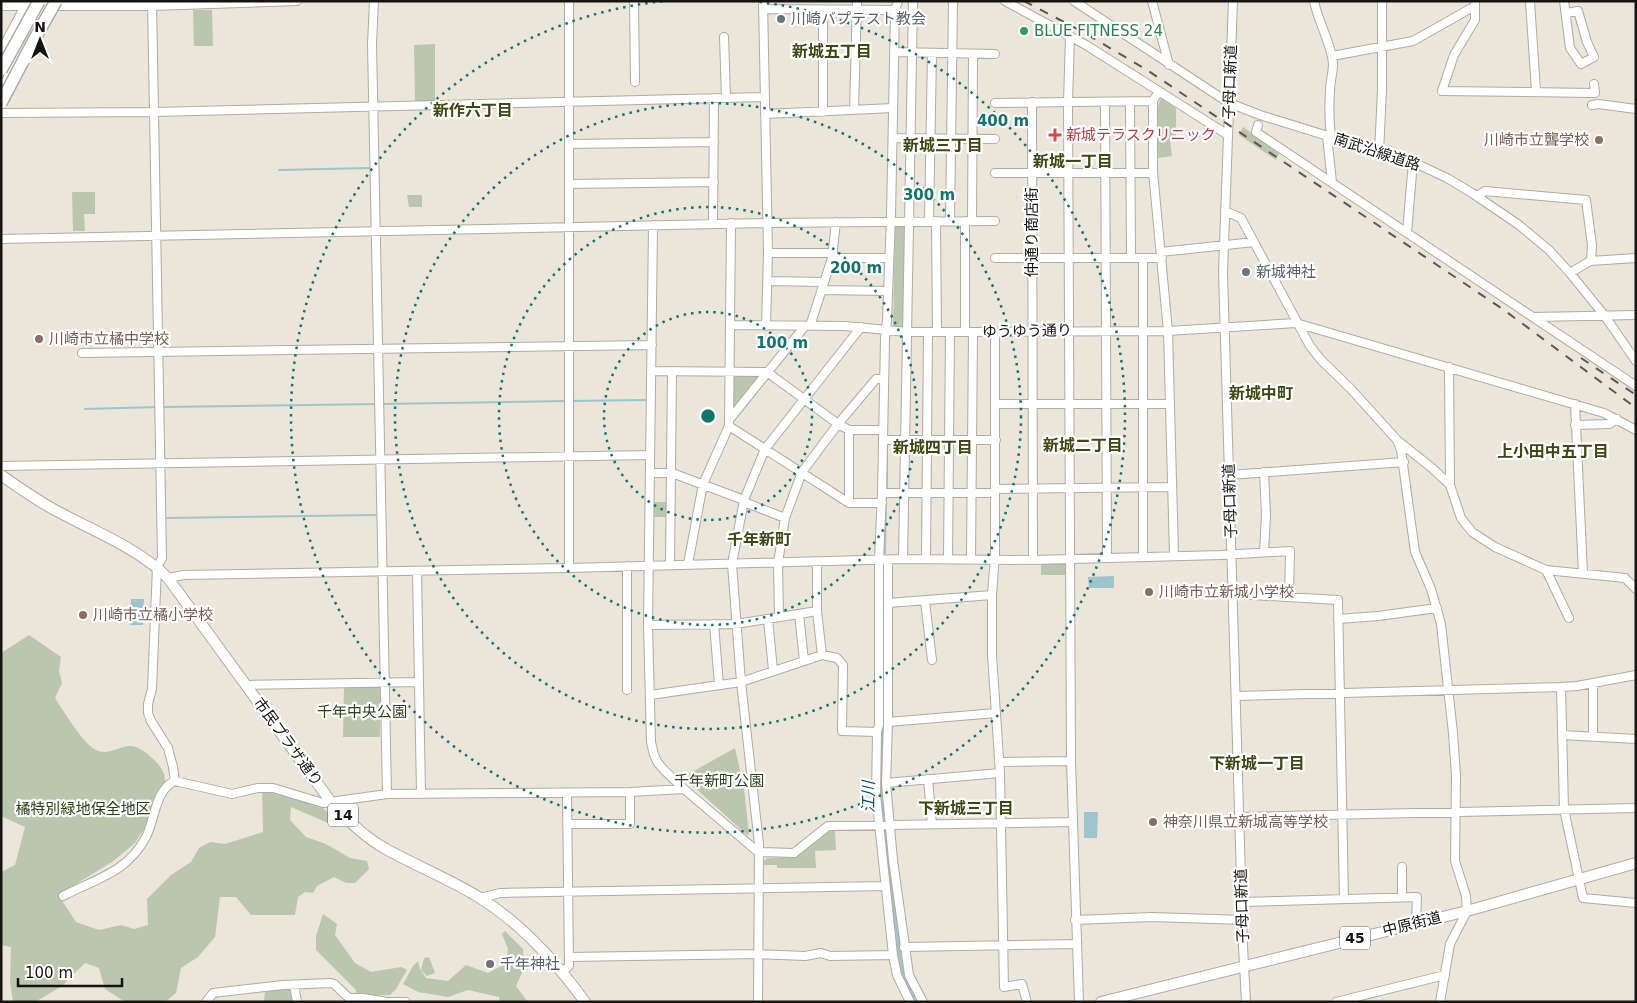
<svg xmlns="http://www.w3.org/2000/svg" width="1637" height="1003" font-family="'DejaVu Sans','Noto Sans JP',sans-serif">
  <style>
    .green { fill: #bac7ae }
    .water { fill: #9ec4cc }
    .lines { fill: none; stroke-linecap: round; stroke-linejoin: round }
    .stream { stroke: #9ec4cc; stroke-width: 2 }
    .river { stroke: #9ec4cc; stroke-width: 12 }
    .minor-casing { stroke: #b1aba1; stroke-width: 10 }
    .major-casing { stroke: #b1aba1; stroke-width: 12 }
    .minor { stroke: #fff; stroke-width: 8 }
    .major { stroke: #fff; stroke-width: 10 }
    .rail { stroke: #5b5852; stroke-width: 2; stroke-dasharray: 9 9; stroke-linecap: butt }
    .highway-bridge-casing { stroke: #b1aba1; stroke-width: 14; stroke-linecap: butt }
    .highway-bridge { stroke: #fff; stroke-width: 11 }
    .ring { fill: none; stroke: #0f766e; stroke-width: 2.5; stroke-dasharray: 2.5 5 }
    .worship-dot { fill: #6b7280; stroke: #fff; stroke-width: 2 }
    .leisure-dot { fill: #2e9e5b; stroke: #fff; stroke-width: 2 }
    .health-dot { fill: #e0444e; stroke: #fff; stroke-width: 2 }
    .education-dot { fill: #8d6e63; stroke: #fff; stroke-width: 2 }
    .labels { text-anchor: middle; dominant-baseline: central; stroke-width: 4.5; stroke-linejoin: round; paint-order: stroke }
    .shield { fill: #fff; stroke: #5c5a58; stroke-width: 1 }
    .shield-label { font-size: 14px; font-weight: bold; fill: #161410 }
    .worship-label { font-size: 15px; fill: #5b616d; stroke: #fff; text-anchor: start }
    .leisure-label { font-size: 15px; fill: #27864d; stroke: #fff; text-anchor: start }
    .street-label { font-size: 15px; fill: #161410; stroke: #fff }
    .health-label { font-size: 15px; fill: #be3a42; stroke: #fff; text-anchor: start }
    .education-label { font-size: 15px; fill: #785e54; stroke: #fff; text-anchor: start }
    .park-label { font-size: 15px; fill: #2c4115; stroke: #fff }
    .neighbourhood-label { font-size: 16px; font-weight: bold; fill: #3b4810; stroke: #fff }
    .water-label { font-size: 16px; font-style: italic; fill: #005360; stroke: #fff }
    .centre { fill: #0f766e; stroke: #fff; stroke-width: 2.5 }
    .ring-label { font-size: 15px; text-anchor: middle; font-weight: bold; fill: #0f766e; stroke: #fff; stroke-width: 4.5; stroke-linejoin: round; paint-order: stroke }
  </style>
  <rect width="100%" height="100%" fill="#ebe5da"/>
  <path class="green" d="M193 10H212L213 46H194Z
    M435 44V101H415L414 45Z
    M1161 98 1176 108V139L1170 140 1172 156 1158 158V106Z
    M1243 127 1280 152 1276 160 1239 135Z
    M72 192H95V214H84L85 231H73Z
    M407 195H422V207H409Z
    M895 224H906L904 326H893Z
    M759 373 761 377 735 410 732 409V375Z
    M652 502H668V517H652Z
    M1041 563H1064L1065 564V575H1041Z
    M29 635 61 657 59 671 62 683 55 698C63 710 83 744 96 750 108 756 120 746 130 746 140 745 160 763 163 772 165 775 165 780 165 783L156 797 146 826 135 843 112 862 66 890 63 902 76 922 99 930 121 925 134 929 148 925 147 899 171 875 191 862 199 848 210 842 225 844 263 832 262 790 276 791 321 806 336 821 328 823 291 807 290 820 306 837 326 844 350 858 367 861 369 869 355 883H346L334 877 317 886 313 893 305 892 298 897 295 915H251L236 897H220L215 937 198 957 181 968 176 993 165 1002H125L105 989 99 968 85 963 62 986 35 1002 13 1001 10 982 11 947 1 945V872L15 865 25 827 1 816V653Z
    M344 687H380V737H343Z
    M735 748 744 788 749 834 747 835 683 777Z
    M829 831H835L836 850 815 851 816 868H777V865H763V862L767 858 796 857Z
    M323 914 337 924 335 935 355 963 371 972 401 967 407 970 396 989 390 995 356 996V990L316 950V936Z
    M505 931 523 949 524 968 516 986 528 1002H500L499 997 468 990 448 997 418 992 403 984 413 966 418 961 420 969 426 978 448 981 466 965 488 973 507 963 508 949 502 934Z
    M429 957 435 973 427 976 421 970 424 958Z
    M291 988 294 1002H264L265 991Z"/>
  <path class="water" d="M1114 576V588H1089L1088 577Z
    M131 599H144L143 625H130Z
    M1084 812H1098L1097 838H1084Z"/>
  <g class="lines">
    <path class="stream" d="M279 170 371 168
      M570 401 646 400
      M383 404 566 401
      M163 407 378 404
      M85 409 158 407
      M887 492V447
      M164 518 376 515
      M885 553 886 496"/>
    <path class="river" d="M885 608 882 740 884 827 895 926 901 962 904 978 917 1002"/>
    <defs>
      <path id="minor" d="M152 1 162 558 157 567 152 689 148 704V713L151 721 168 748 173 767 175 781
        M374 1 372 44 387 794
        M569 1V568
        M634 1 635 82
        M763 1 768 253 766 326
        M898 1 895 10 891 217 887 320 885 339 882 493 879 560V725L877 732 876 795 893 955 897 975 910 1002
        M1005 1 1086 45 1228 135
        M1074 1 1229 103 1260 115 1415 163 1447 178 1472 193 1519 225 1549 250 1570 273 1604 315 1636 361
        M1152 1 1169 65
        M1233 1 1223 272 1243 946 1246 1002
        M1314 1C1318 22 1332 45 1333 64 1333 73 1330 82 1330 91 1329 106 1329 121 1331 137
        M1475 1V20L1454 55 1442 91 1595 93 1594 84
        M1530 1 1536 91
        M1564 1 1570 48 1581 64 1594 57 1587 42 1578 11 1566 13
        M1 6H152L297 1
        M763 9 895 10
        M823 10V112
        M1070 36 1068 102 1071 761 1079 1002
        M724 37 726 98
        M1 51 27 2
        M894 52 995 54
        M1332 56 1413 41 1475 6
        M1 90 47 4
        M1159 91 1153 101V172L1168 331 1174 555
        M1032 102 1033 560
        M1105 102 1107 558
        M1130 102 1131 258
        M995 103 1153 101
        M1592 105 1598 104 1636 109
        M854 110 857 1
        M1 113 154 112 764 97
        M765 114 893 108
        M1258 125 1256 132 1636 386
        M1327 136 1332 182
        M893 138 995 139
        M569 144 714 142
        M1379 152 1382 90V1
        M995 173H1153
        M569 184 714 182
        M1477 196 1485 191 1586 200 1592 245 1591 261
        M1225 211 1241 218 1310 346 1321 360 1350 388 1397 440 1401 450 1415 552 1431 589 1441 624 1453 733 1456 776 1455 861 1466 896 1467 911 1450 944 1440 1002
        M929 221 932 53
        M936 221 937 332
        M950 221 953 1
        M965 221V332
        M972 221 973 54
        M713 224 714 98
        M653 225 648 625 651 742 654 755 658 763 664 770 684 789 758 852 794 853 828 826 1073 822
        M1407 232 1413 162
        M1 239 768 223 995 221
        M1161 252 1254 242
        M768 253H833
        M832 258H889
        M995 258H1162
        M1143 258V556
        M1570 273 1590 261 1636 258
        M768 281 824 282
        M822 290 888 291
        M1533 317 1636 315
        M730 325 845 326 908 332H973L1168 331 1296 323 1604 413 1636 430
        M810 326 832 258 836 222
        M995 332V555L992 595V655L1000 773 1004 987 1022 984 1027 1002
        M82 353 652 345
        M1449 367 1450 485 1461 518 1472 532 1495 547 1546 570 1625 578 1636 589
        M651 371 767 372 838 424 849 430H883
        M996 404H1170
        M1575 404 1583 573
        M729 420 805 326
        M1575 425 1609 424 1617 419
        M729 426 849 503H882
        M883 440H996
        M1398 441 1432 468 1450 485
        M1 466 650 455
        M650 473H672L744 500
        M1230 475 1404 462
        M995 489 1172 487
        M882 493H995
        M744 502 785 518
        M849 503V430
        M1264 552 1266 515 1264 472
        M903 559 913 1
        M926 559 928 332
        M948 559 950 332
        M971 559 973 332
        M888 560V722L886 783 893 860 909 975 923 1002
        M817 562V611L822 655
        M688 564 703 484 729 426 731 223
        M670 565 672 371
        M627 566V690
        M1546 570 1569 618
        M417 571 421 794
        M168 578 184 575 569 568 903 559 1033 560 1222 555 1290 551 1289 597
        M1233 594 1338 600 1344 899
        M925 601 932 660
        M888 603 992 595
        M799 614 804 661
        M779 617 778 563 785 518 802 472 838 424 876 379H884
        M768 619 773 670
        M1338 619 1378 616 1437 608
        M714 624 719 685
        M648 625 736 624 817 611
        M246 685 419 682
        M1561 687 1564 809 1583 898 1636 903
        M650 695 741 682 822 655 837 658 843 665 842 731 877 732
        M1236 696 1561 687 1577 686 1636 675
        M888 722 996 713
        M1562 735 1636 739
        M1593 736V683
        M999 762 1071 761
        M928 779 932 824
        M886 783 1000 773
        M1240 817 1636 808
        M567 824H630V792
        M1402 867V897
        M63 896C95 879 127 873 146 837 155 820 155 789 175 781L232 794 258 788H273L323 803 387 794 630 792 684 789
        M480 898 500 893 885 886
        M1242 902 1417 897 1416 922
        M1075 920 1152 917 1243 920
        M904 947 1076 944
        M569 957 758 954 805 956 821 953 830 956 893 955
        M562 972 569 966 567 793
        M294 985 297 1002
        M206 1002 213 993 283 985 331 983 334 984 349 998H363L387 1002
        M387 1002H406
        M758 1002 759 844 741 682 732 564 744 500 765 449 861 327
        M1336 1002 1445 975"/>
      <path id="major" d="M1 475C18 487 35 499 53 509 91 530 137 547 168 578L331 802C347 820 364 837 386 849 416 866 450 879 480 898 522 924 556 962 585 1002
        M1101 1002 1467 911 1636 863"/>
    </defs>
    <use href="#minor" class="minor-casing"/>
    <use href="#major" class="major-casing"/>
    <use href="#minor" class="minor"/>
    <use href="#major" class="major"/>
    <path class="rail" d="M1024 1 1083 32 1147 70 1504 310 1636 408
      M1581 358 1636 395"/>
    <defs>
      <path id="highway-bridge" d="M1 70 39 1
        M1 103 34 40 56 1"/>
    </defs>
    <use href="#highway-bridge" class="highway-bridge-casing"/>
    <use href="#highway-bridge" class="highway-bridge"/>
  </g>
  <g class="ring">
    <circle cx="708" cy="416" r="104"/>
    <circle cx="708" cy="416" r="209"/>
    <circle cx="708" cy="416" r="313"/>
    <path d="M752 1A417 417 0 1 1 664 1"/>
  </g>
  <g class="worship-dot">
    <circle cx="781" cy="19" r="5"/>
    <circle cx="1246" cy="272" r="5"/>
    <circle cx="490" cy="964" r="5"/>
  </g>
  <circle class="leisure-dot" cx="1024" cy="31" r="5"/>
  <path class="health-dot" d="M1052.5 127.5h5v5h5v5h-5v5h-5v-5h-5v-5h5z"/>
  <g class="education-dot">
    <circle cx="1599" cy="140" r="5"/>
    <circle cx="39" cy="339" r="5"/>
    <circle cx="1149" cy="592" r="5"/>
    <circle cx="83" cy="615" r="5"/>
    <circle cx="1153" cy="822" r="5"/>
  </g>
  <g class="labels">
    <g class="shield">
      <rect x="328" y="803.5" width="30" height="23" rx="4"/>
      <rect x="1340" y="926.5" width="30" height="23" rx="4"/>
    </g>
    <g class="shield-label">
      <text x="343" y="815">14</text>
      <text x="1355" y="938">45</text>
    </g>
    <g class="worship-label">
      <text x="791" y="19">川崎バプテスト教会</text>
      <text x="1256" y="272">新城神社</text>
      <text x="500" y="964">千年神社</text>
    </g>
    <g class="leisure-label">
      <text x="1034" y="31">BLUE FITNESS 24</text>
    </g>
    <g class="street-label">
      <text transform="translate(1230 82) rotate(-88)">子母口新道</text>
      <text transform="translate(1377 152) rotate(18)">南武沿線道路</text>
      <text transform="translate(1032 232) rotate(-90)">仲通り商店街</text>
      <text transform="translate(1027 331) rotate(-1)">ゆうゆう通り</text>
      <text transform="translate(1230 501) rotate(-92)">子母口新道</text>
      <text transform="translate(288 742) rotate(54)">市民プラザ通り</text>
      <text transform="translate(1242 906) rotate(-92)">子母口新道</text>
      <text transform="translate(1412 924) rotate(-14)">中原街道</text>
    </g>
    <g class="health-label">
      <text x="1066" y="135">新城テラスクリニック</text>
    </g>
    <g class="education-label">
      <text x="1589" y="140" text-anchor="end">川崎市立聾学校</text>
      <text x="49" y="339">川崎市立橘中学校</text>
      <text x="1159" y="592">川崎市立新城小学校</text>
      <text x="93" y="615">川崎市立橘小学校</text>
      <text x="1163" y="822">神奈川県立新城高等学校</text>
    </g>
    <g class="park-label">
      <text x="362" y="712">千年中央公園</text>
      <text x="719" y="781">千年新町公園</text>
      <text x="83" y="809">橘特別緑地保全地区</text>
    </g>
    <g class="neighbourhood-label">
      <text x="832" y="51">新城五丁目</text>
      <text x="473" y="110">新作六丁目</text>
      <text x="943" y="145">新城三丁目</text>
      <text x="1073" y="161">新城一丁目</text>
      <text x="1261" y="393">新城中町</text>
      <text x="1083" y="445">新城二丁目</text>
      <text x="933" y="447">新城四丁目</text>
      <text x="1553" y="451">上小田中五丁目</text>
      <text x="759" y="539">千年新町</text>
      <text x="1257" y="763">下新城一丁目</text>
      <text x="966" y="808">下新城三丁目</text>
    </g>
    <g class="water-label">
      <text transform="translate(868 797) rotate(-90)">江川</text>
    </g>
  </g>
  <circle cx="708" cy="416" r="8" class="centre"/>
  <g class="ring-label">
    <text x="1003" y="126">400 m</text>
    <text x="929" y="200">300 m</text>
    <text x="856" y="273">200 m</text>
    <text x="782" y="348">100 m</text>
  </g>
  <rect width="1637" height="1003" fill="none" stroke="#161410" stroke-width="5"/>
  <g transform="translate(40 40)" stroke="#ffffff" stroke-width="4" paint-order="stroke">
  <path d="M0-4L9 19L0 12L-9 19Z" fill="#161410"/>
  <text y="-8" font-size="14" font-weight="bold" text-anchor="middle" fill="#161410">N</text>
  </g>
  <path d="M18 978v8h104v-8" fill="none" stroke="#161410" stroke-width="2.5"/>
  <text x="25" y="978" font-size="15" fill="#161410" stroke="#ffffff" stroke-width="4" paint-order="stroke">100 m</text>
</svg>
